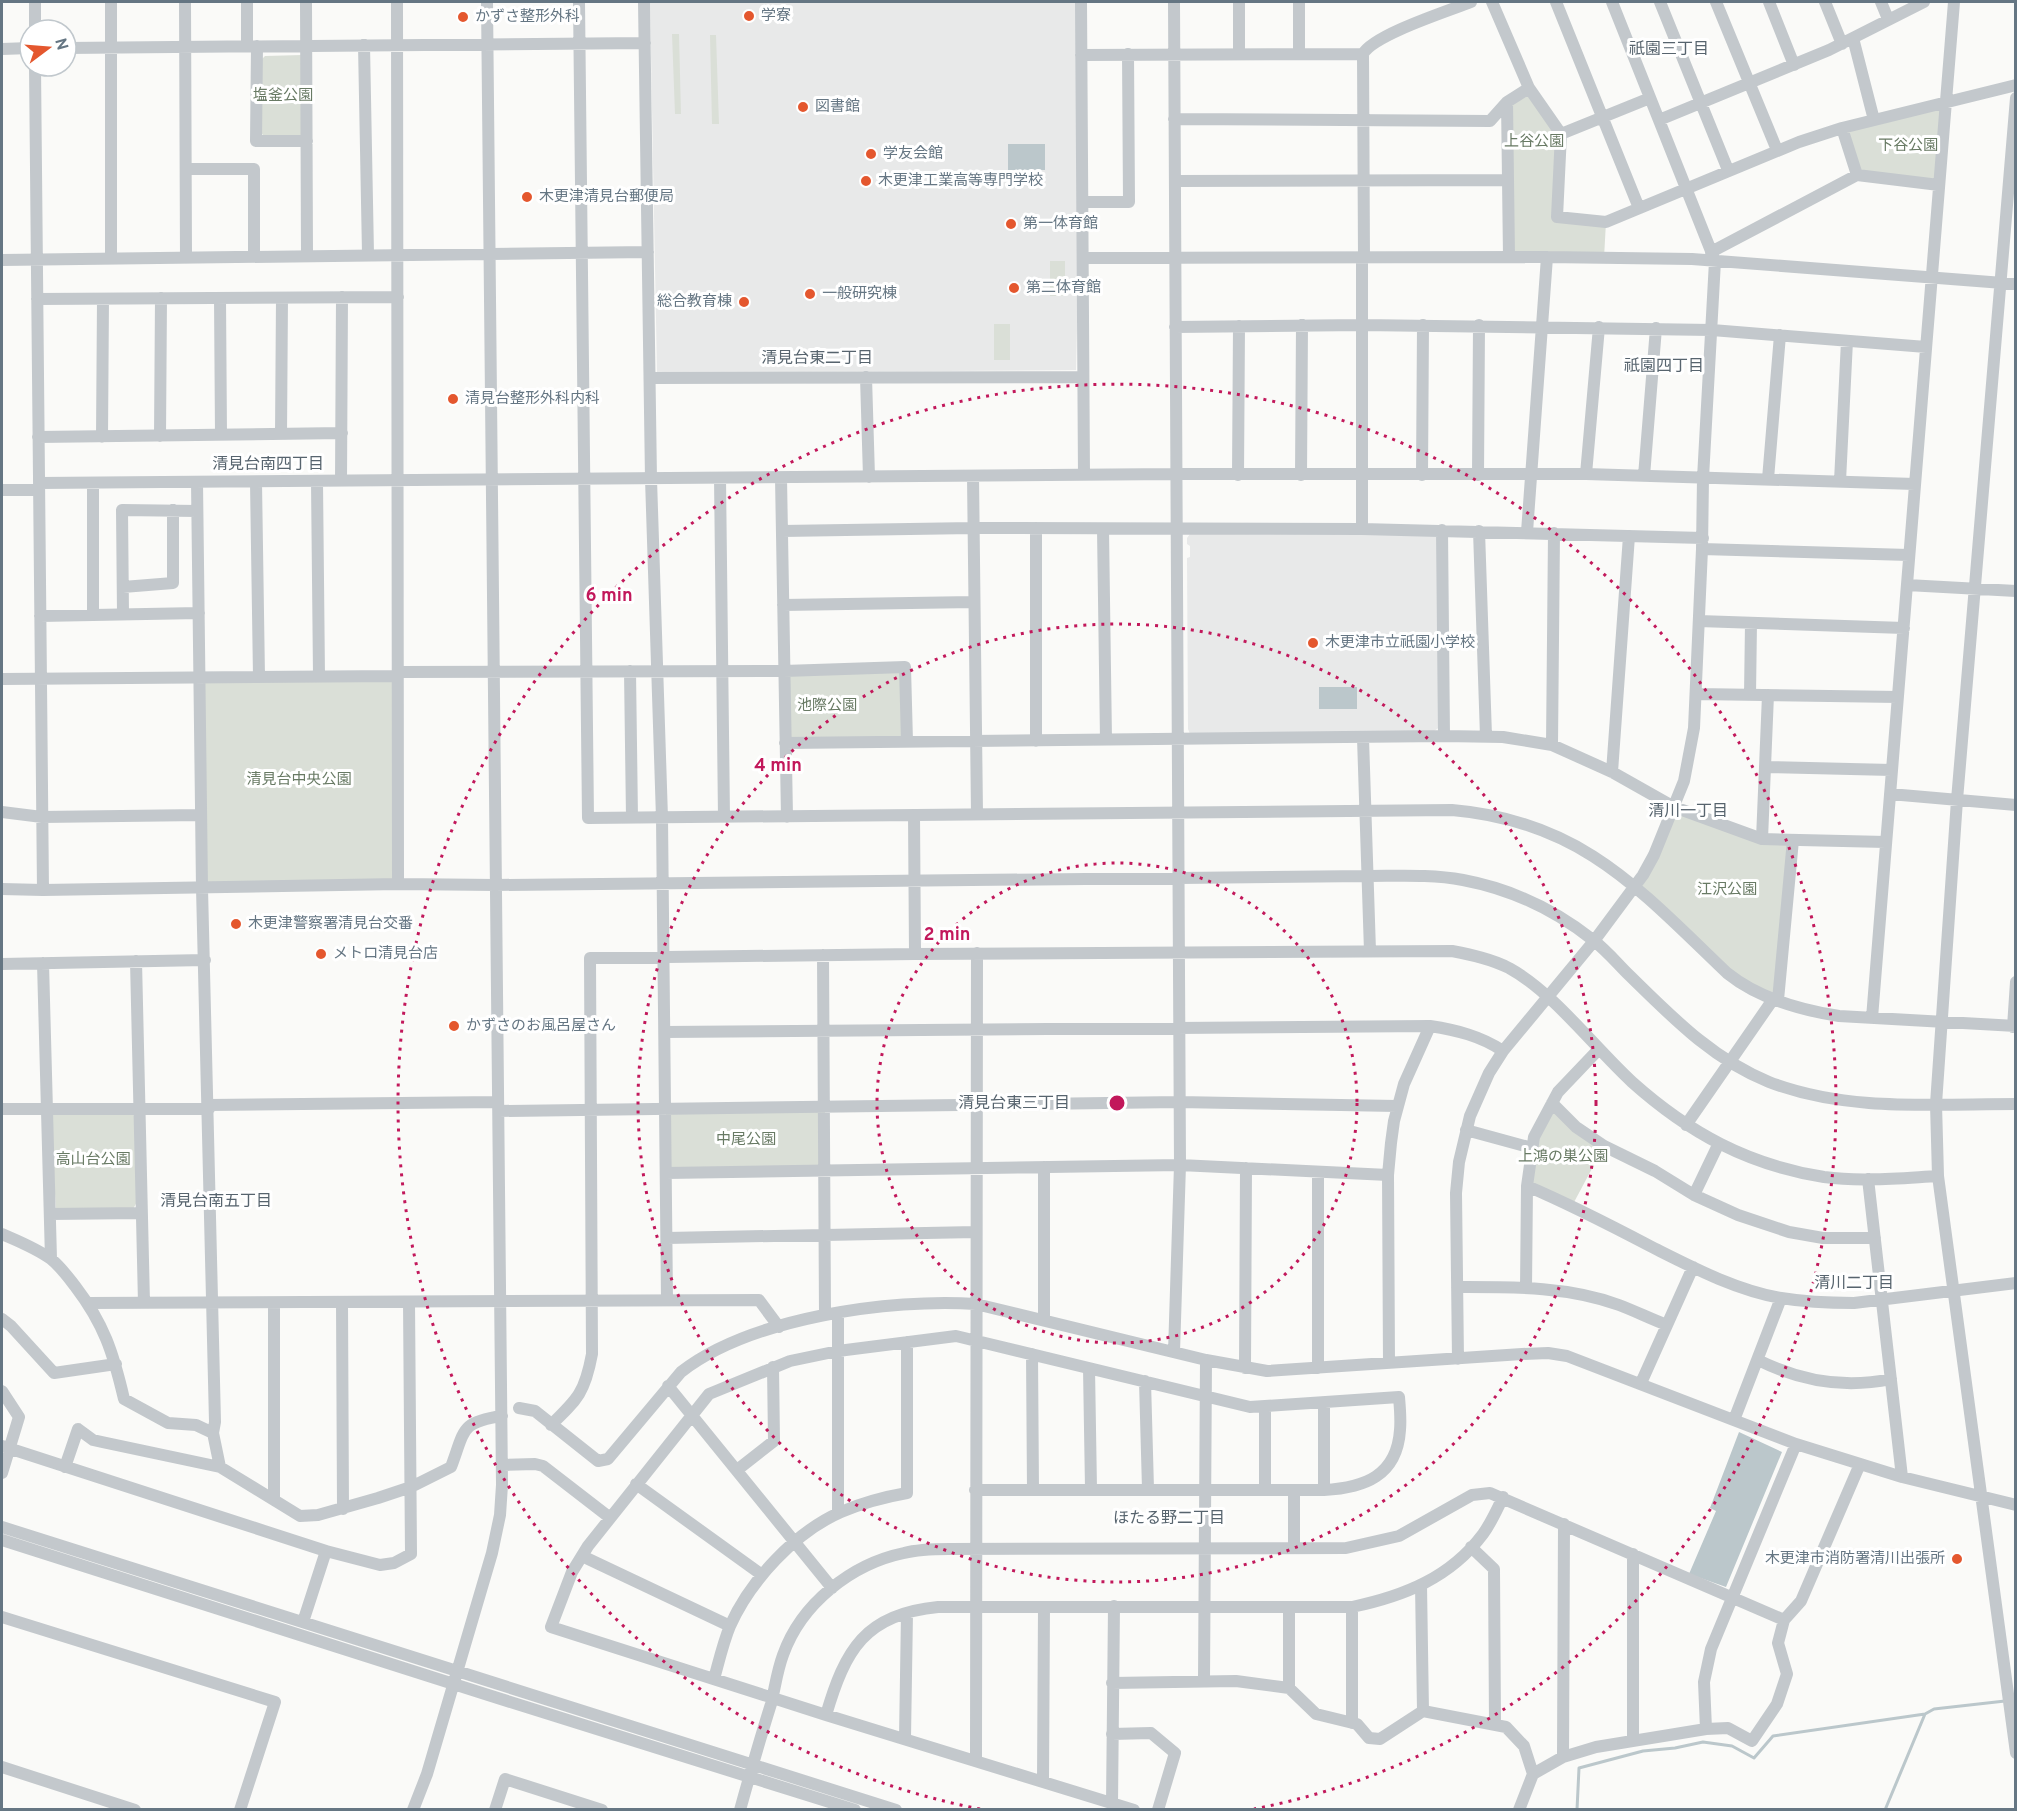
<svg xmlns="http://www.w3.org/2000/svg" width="2017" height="1811" font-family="Overpass,'Noto Sans JP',sans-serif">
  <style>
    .built { fill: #e8e9e9 }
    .green { fill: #dadfd7 }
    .water { fill: #bbc7cb }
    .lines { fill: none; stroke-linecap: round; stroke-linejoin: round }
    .stream { stroke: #bbc7cb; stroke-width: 3 }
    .minor { stroke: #c3c8cc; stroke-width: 12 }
    .ring { fill: none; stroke: #c2185b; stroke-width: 3; stroke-dasharray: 3 6 }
    .poi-dot { fill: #e4572e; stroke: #fff; stroke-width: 2 }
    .labels { text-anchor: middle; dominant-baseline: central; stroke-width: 6; stroke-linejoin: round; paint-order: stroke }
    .poi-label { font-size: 15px; fill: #657683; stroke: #fff; text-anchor: start }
    .park-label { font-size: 15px; fill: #687a64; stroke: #fff }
    .neighbourhood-label { font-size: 16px; fill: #57646e; stroke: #fff }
    .centre { fill: #c2185b; stroke: #fff; stroke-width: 3 }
    .ring-label { font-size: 18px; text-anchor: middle; font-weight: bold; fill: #c2185b; stroke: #fff; stroke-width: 6; stroke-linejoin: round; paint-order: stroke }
  </style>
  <rect width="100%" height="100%" fill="#fafaf8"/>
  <path class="built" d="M650 2H1077L1079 251 1076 370 657 373Z
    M1190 534 1435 535 1438 540 1440 727 1434 731 1190 734 1188 729 1187 558 1190 557V546L1187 544V538Z"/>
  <path class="green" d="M672 34H679L681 114H675Z
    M710 35H716L719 124H712Z
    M302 55 301 136H264L262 134V59L265 56Z
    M1529 88 1561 134 1557 217 1606 222 1604 258 1509 257 1507 102Z
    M1946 103 1939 185 1857 175 1842 128Z
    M1050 261H1065V296H1050Z
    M994 324H1010V360H994Z
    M905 667 907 742 785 743 784 671Z
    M393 679 395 880 205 886 203 681Z
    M1674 807 1762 839 1793 840 1774 998 1741 984 1636 886Z
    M1552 1103 1604 1146 1572 1206 1527 1186 1532 1153Z
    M825 1107V1171L666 1173V1109Z
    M55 1112H131L135 1117 137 1202 133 1209H56L50 1117Z"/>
  <path class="water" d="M1008 144H1045V170H1008Z
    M1319 687H1357V709H1319Z
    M1739 1432 1782 1452 1726 1587 1689 1574 1716 1511 1710 1508Z"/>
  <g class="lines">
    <path class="stream" d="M1577 1810 1579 1768 1643 1751 1675 1748 1703 1742 1732 1746 1754 1758 1773 1736 1925 1714 1934 1709 2005 1701
      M1885 1810 1925 1714"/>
    <path class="minor" d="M185 2 186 257
      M247 2V46
      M306 2 307 255
      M397 2 398 884
      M579 2 588 818 1452 810C1581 821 1639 889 1727 973 1758 998 1800 1010 1839 1016L2016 1026
      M644 2 651 479 662 818 667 1300
      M1081 2 1084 475
      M1174 2 1180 1165 1174 1352
      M1492 2 1529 88 1561 134 1557 217 1606 222 1799 142 1842 128 2016 85
      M1556 2 1639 208
      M1660 2 1728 170
      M1716 2 1777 150
      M1769 2 1794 65
      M1825 2 1842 44
      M1881 2 1888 19
      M35 30V2
      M1853 38 1874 120
      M364 45 368 254
      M257 46 256 141H307
      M66 48 645 43
      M2 49 30 48
      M1239 54V2
      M1299 54V2
      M1081 55 1363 54
      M35 66 43 890
      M2016 98 1957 800 1936 1104 1938 1176 2016 1753
      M1507 102 1509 257
      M1174 119 1490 121 1507 102 1529 88
      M1659 120 1829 50 1924 2
      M1842 128 1857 175
      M1561 134 1650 98
      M186 169H254V256
      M1175 181 1508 180
      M1083 202H1129L1128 54
      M1711 252 1857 175 1939 185
      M111 258V2
      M1084 258 1547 257 1692 259 2016 284
      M1362 258V529
      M1364 258 1363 54C1373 35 1448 11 1471 2
      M2 260 648 252
      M220 298 221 435
      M37 299 398 297
      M1175 327 1362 325 1712 330 1926 347
      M866 377 869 477
      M650 378 1082 377
      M281 434 282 298
      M160 436 161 298
      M38 437 342 433
      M102 437 103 299
      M1586 474 1599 327
      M1238 475 1239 326
      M1301 475 1302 325
      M1422 475 1423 325
      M1478 475 1479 325
      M973 476 977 814
      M1644 476 1656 328
      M720 478 724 817
      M781 478 787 817
      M1768 479 1780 335
      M341 481 342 297
      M1840 481 1847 341
      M197 482 202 888 215 1422 213 1433 220 1467
      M256 482 259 677
      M317 482 319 676
      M39 483 1176 474H1586L1915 484
      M93 483V615
      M2 490H39
      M1103 529 1106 740
      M1442 530 1444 736
      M782 531 973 528 1362 529 1703 538
      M1479 531 1486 736
      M1527 532 1547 257
      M1702 549 1909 555
      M1907 585 2016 591
      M123 587 173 583V510
      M783 605 974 602
      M123 614 122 510 197 511
      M40 616 199 613
      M1699 621 1904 628
      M630 671 632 818
      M398 672 784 671 905 667 907 742
      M2 679 398 676
      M1696 694 1898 697
      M1750 695 1751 623
      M1363 738 1370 951
      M1036 741V528
      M785 743 1444 736 1503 737 1552 745 1612 772 1674 807 1762 839 1886 842
      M1552 745 1554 533
      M1765 767 1892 770
      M1612 772 1629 536
      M1890 794 2016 805
      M2 812 42 817 201 815
      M914 815 915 954
      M1762 839 1768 695
      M2 889 43 890 398 884 496 885 1367 876C1399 876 1431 874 1463 880 1511 889 1555 910 1593 940 1606 950 1617 963 1629 975 1671 1016 1712 1059 1769 1082 1847 1112 1933 1104 2016 1104
      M823 955 825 1315
      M136 961 144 1303
      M43 963 51 1259
      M2 964 205 960
      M1778 1000 1793 840
      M1872 1018 1954 2
      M2013 1027 2016 982
      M665 1032 1430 1026C1456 1030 1481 1036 1503 1051
      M1552 1103 1576 1127 1604 1146 1655 1171 1694 1195 1738 1215 1789 1232 1823 1238H1875
      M209 1105 498 1102
      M2 1109H209
      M499 1111 1179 1102 1397 1106
      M1686 1125 1774 998
      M1466 1130 1532 1148
      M1044 1167V1320
      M1318 1172V1368
      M666 1173 1180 1165 1388 1175
      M1868 1179 1902 1477
      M1527 1186C1569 1204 1610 1225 1650 1246 1692 1267 1735 1290 1781 1298 1805 1302 1830 1303 1854 1303L2016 1283
      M1694 1195 1718 1145
      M50 1214 141 1213
      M2 1234C18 1241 36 1248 51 1259 60 1266 68 1277 75 1286 104 1324 113 1352 124 1399L168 1423 196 1425 213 1433
      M667 1238 976 1232
      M1457 1287C1511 1287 1568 1286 1619 1305 1635 1311 1651 1319 1667 1325
      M1526 1288 1527 1186 1534 1137 1558 1092 1599 1049
      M342 1302 343 1509
      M88 1303 759 1300 779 1327
      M838 1313V1513
      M2 1319 11 1326 54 1373 116 1364
      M1032 1354 1033 1490
      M1458 1359 1456 1193 1459 1162 1470 1116 1489 1073 1503 1051 1594 941 1643 875 1654 855 1684 781 1694 728 1702 549 1703 478 1715 261 1612 2
      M1758 1360C1800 1381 1844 1389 1891 1379
      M1389 1363 1388 1175 1391 1143 1394 1121 1404 1084 1430 1026
      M1089 1368 1091 1489
      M1245 1368 1246 1168
      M1145 1381 1148 1489
      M1641 1383 1693 1267
      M668 1386 832 1588
      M2 1391 19 1417 2 1473
      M519 1408 535 1411 598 1461 608 1459 681 1372C750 1318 890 1298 976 1304L1206 1360 1267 1371 1522 1354 1548 1353 1567 1356 1796 1444 1902 1477 2016 1505
      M1734 1420 1781 1298
      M551 1425C578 1399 585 1392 592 1354L590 958 915 954 1452 951C1472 955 1491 959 1509 968 1553 992 1594 1047 1632 1082 1689 1133 1748 1165 1824 1177 1861 1182 1901 1178 1938 1176
      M2 1446 326 1551 380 1565 394 1563 411 1554 409 1302
      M503 1465 535 1464 543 1466 609 1517
      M65 1467 78 1429 93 1440 102 1442 220 1467 300 1516 318 1515 378 1498 411 1487 451 1467C465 1430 460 1422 502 1416
      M737 1470 774 1441 773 1367
      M636 1484 762 1575
      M1265 1489V1406
      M975 1490H1324C1364 1488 1397 1476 1400 1430 1401 1419 1400 1408 1399 1397L1250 1407 956 1336 838 1351 790 1361 709 1394 588 1546 572 1572 551 1627 826 1715 1134 1810
      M1324 1490V1403
      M274 1500V1303
      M2 1527 896 1810
      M2 1540 485 1694 855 1810
      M1471 1547 1494 1569 1495 1725
      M1294 1548V1490
      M582 1556 730 1626
      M1421 1585 1423 1711
      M2 1617 275 1702 240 1810
      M303 1622 326 1551
      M714 1679C719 1661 723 1643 730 1626 750 1581 795 1532 841 1512 862 1503 884 1497 907 1493V1342
      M1204 1681 1206 1360
      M1112 1683 1236 1681 1289 1688 1316 1714 1357 1724 1369 1738 1380 1739 1423 1711 1506 1727 1524 1746 1533 1774 1519 1810
      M1289 1688V1607
      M826 1715C845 1650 865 1614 938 1607H1352C1404 1596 1450 1578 1483 1534 1491 1523 1497 1510 1503 1497
      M1352 1723V1607
      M1706 1729 1704 1682 1711 1649 1796 1444
      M1112 1734 1151 1733 1175 1753 1158 1810
      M905 1738 907 1613
      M1633 1741V1554
      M1563 1757 1564 1524
      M976 1761 977 953
      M2 1767 135 1810
      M1533 1774 1563 1757 1596 1747 1706 1729 1728 1728 1752 1741 1777 1704 1787 1674 1778 1643 1784 1620 1801 1601 1860 1464
      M1043 1782 1044 1607
      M1112 1804 1114 1606
      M413 1810 427 1774 492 1553 500 1515 502 1485 487 2
      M495 1810 505 1779 602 1810
      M740 1810C750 1774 760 1739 771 1704 775 1688 777 1671 783 1655 801 1604 851 1564 904 1553 919 1549 934 1549 949 1549L1346 1548 1399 1536 1472 1495 1490 1493 1784 1620"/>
  </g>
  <g class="ring">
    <circle cx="1117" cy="1103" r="240"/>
    <circle cx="1117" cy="1103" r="479"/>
    <path d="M980 1809A719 719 0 1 1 1254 1809"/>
  </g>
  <g class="poi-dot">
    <circle cx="749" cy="16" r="6"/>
    <circle cx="463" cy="17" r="6"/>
    <circle cx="803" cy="107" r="6"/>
    <circle cx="871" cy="154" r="6"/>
    <circle cx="866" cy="181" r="6"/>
    <circle cx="527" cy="197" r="6"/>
    <circle cx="1011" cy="224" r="6"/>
    <circle cx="1014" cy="288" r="6"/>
    <circle cx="810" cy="294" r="6"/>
    <circle cx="744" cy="302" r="6"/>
    <circle cx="453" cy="399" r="6"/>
    <circle cx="1313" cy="643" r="6"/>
    <circle cx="236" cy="924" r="6"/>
    <circle cx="321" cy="954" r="6"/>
    <circle cx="454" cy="1026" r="6"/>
    <circle cx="1957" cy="1559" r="6"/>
  </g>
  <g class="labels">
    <g class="poi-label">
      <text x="761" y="16">学寮</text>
      <text x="475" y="17">かずさ整形外科</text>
      <text x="815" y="107">図書館</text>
      <text x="883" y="154">学友会館</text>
      <text x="878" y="181">木更津工業高等専門学校</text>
      <text x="539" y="197">木更津清見台郵便局</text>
      <text x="1023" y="224">第一体育館</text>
      <text x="1026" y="288">第二体育館</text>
      <text x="822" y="294">一般研究棟</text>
      <text x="732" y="302" text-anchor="end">総合教育棟</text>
      <text x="465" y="399">清見台整形外科内科</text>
      <text x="1325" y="643">木更津市立祇園小学校</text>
      <text x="248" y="924">木更津警察署清見台交番</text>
      <text x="333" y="954">メトロ清見台店</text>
      <text x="466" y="1026">かずさのお風呂屋さん</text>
      <text x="1945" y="1559" text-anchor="end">木更津市消防署清川出張所</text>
    </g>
    <g class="park-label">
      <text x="283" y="96">塩釜公園</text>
      <text x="1534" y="142">上谷公園</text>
      <text x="1908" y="146">下谷公園</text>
      <text x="827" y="706">池際公園</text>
      <text x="299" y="780">清見台中央公園</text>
      <text x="1727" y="890">江沢公園</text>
      <text x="746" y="1140">中尾公園</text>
      <text x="1563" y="1157">上鴻の巣公園</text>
      <text x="93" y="1160">高山台公園</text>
    </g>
    <g class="neighbourhood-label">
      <text x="1669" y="50">祇園三丁目</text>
      <text x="817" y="359">清見台東二丁目</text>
      <text x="1664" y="367">祇園四丁目</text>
      <text x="268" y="465">清見台南四丁目</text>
      <text x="1688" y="812">清川一丁目</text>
      <text x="1014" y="1104">清見台東三丁目</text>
      <text x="216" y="1202">清見台南五丁目</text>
      <text x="1854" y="1284">清川二丁目</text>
      <text x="1169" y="1519">ほたる野二丁目</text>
    </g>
  </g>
  <circle cx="1117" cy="1103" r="9" class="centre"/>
  <g class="ring-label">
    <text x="609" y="601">6 min</text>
    <text x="778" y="771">4 min</text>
    <text x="947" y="940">2 min</text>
  </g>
  <rect width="2017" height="1811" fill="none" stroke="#657683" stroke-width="6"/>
  <g transform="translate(48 48) rotate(74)"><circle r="28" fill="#ffffff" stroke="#c1c8cd" stroke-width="1.5"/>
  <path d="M0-4.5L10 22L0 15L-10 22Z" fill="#e4572e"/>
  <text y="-9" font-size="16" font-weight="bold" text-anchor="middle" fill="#657683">N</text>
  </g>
</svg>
